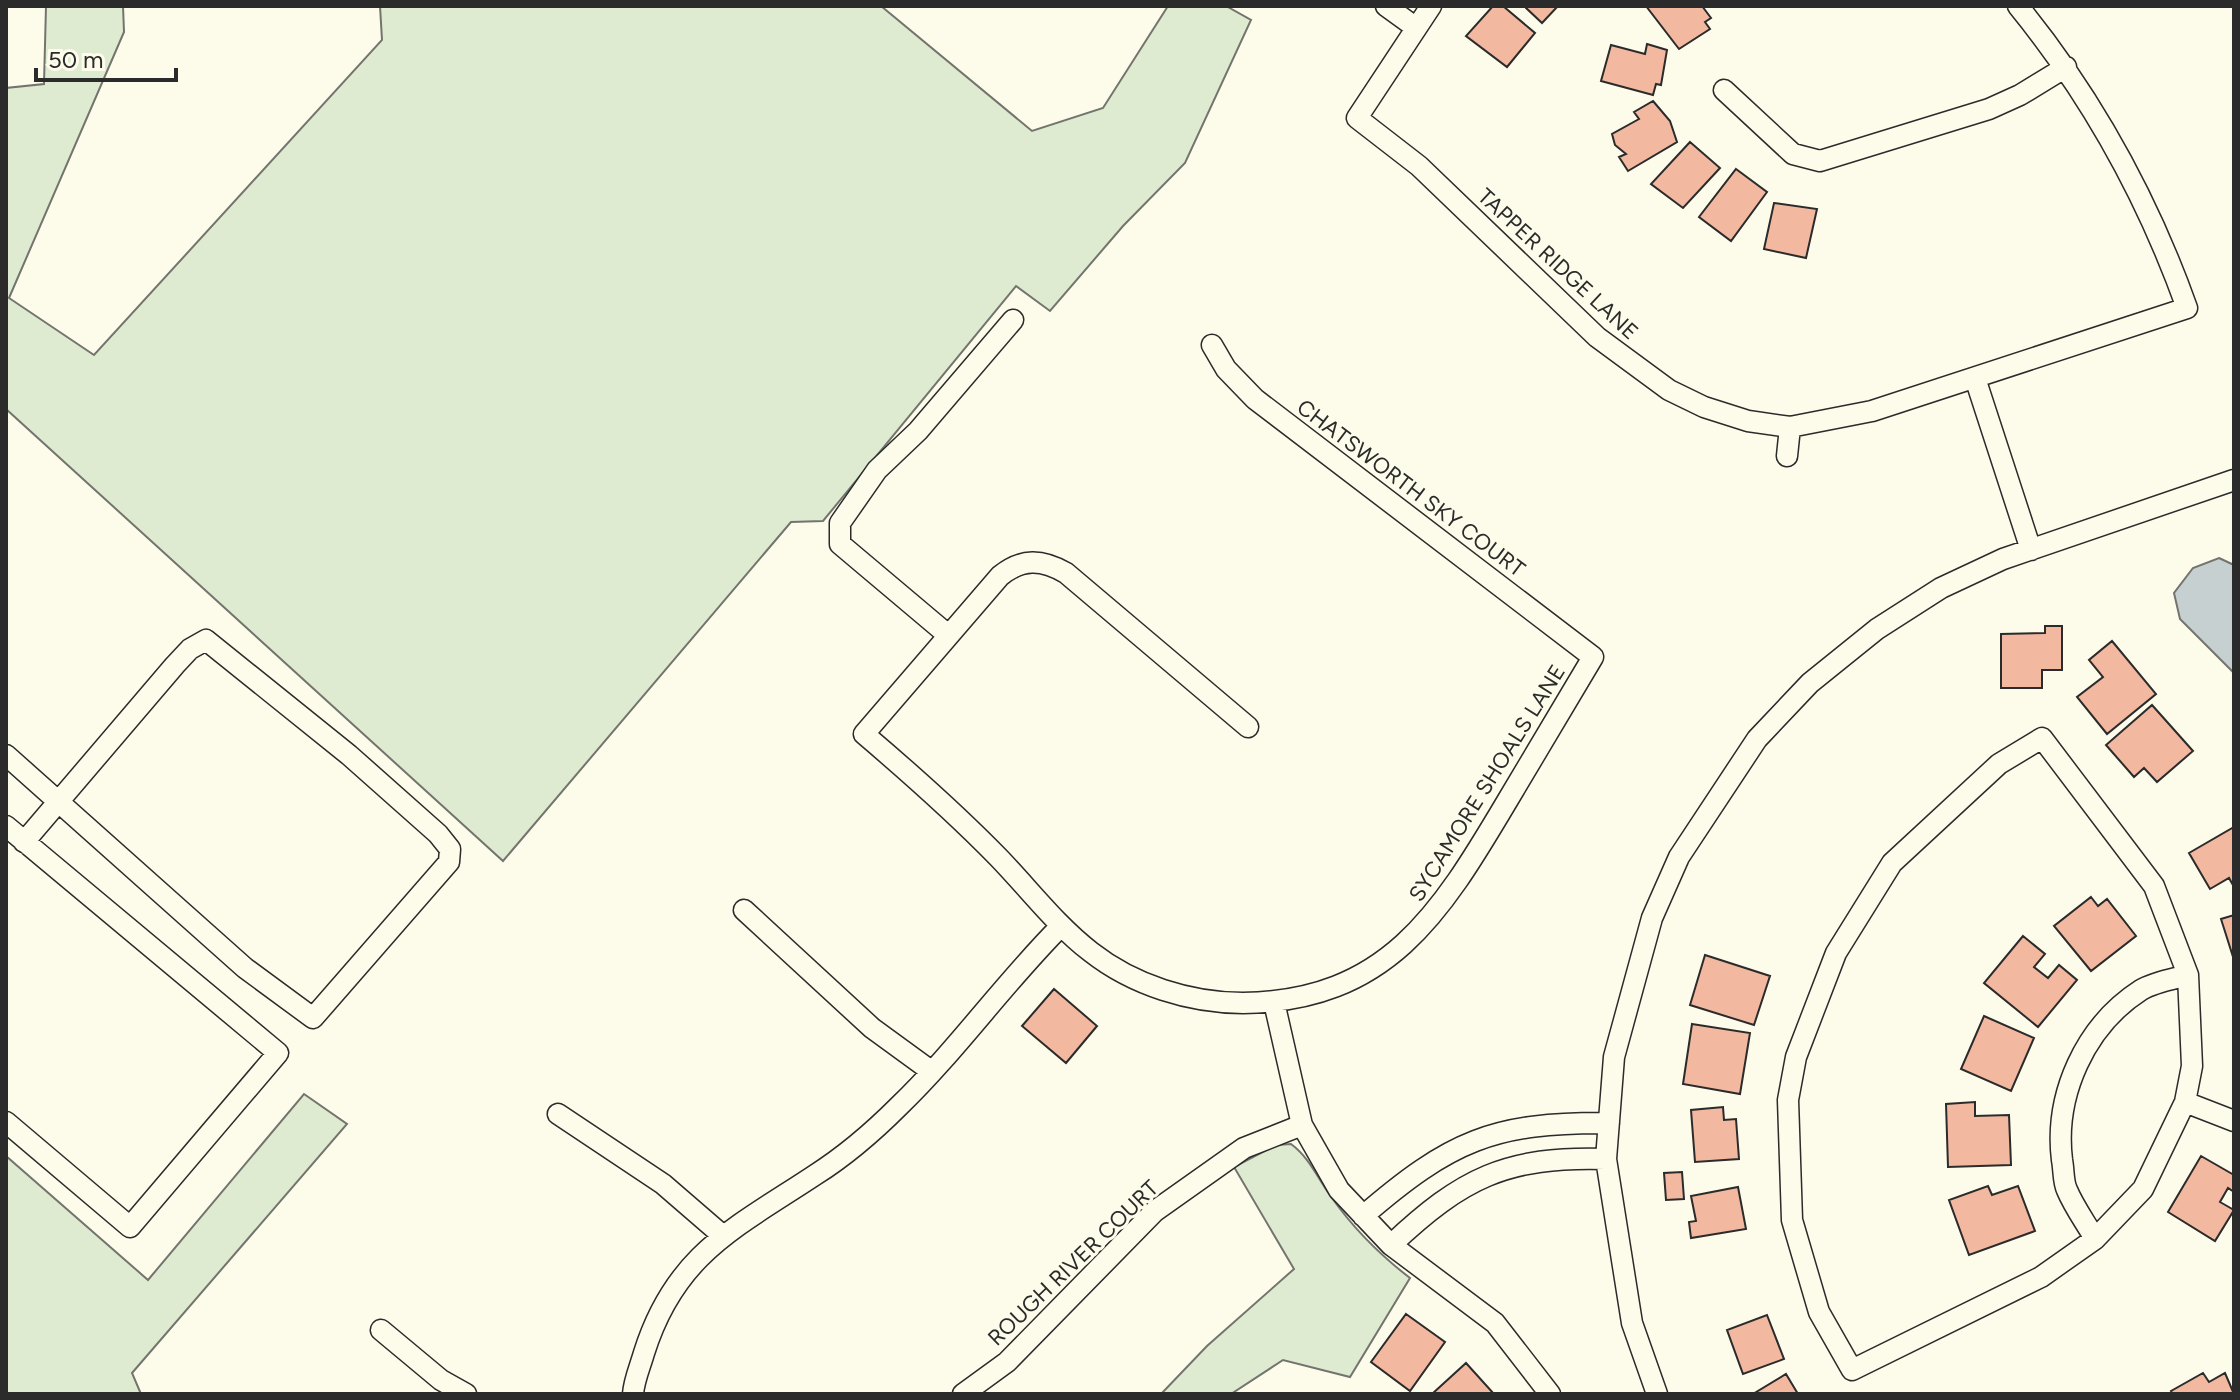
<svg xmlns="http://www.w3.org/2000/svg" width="2240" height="1400" font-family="Figtree,sans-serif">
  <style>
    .green { fill: #deebd1; stroke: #74746e; stroke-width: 2 }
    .water { fill: #c7d0d0; stroke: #74746e; stroke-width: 2 }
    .building { fill: #f2b8a0; stroke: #2b2b2b; stroke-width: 2 }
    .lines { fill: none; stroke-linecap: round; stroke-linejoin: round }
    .minor-casing { stroke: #2b2b2b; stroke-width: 23 }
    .minor { stroke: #fdfbea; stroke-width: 20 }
    .labels { text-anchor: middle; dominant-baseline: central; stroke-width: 6; stroke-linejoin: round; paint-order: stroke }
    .street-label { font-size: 22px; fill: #2b2b2b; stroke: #fdfbea }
  </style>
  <rect width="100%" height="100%" fill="#fdfbea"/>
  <path class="green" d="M46 6H123L124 32 9 298 94 355 382 40 380 6H881L1032 131 1103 108 1168 6H1226L1251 20 1185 163 1123 226 1050 311 1016 286 823 521 791 522 503 861 6 409V88L44 84Z
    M304 1094 347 1124 132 1373 141 1394H6V1156L148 1280Z
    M1291 1144C1310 1158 1318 1179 1332 1198 1354 1229 1380 1255 1410 1278L1350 1377 1283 1360 1231 1394H1161L1207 1346 1294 1269 1234 1167 1276 1145Z"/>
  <path class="water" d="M2219 558 2234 565V673L2180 619 2174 593 2193 568Z"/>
  <path class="building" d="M1493 6H1503L1535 33 1507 67 1466 36Z
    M1524 6H1558L1542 23Z
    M1646 6H1702L1711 18 1705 22 1710 29 1679 49Z
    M1647 44 1667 50 1661 85 1656 84 1653 95 1601 81 1611 45 1645 54Z
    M1653 101 1670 121 1677 142 1628 171 1619 157 1626 154 1615 145 1612 134 1639 119 1634 112Z
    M1690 142 1720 168 1683 208 1651 184Z
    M1736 169 1767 192 1731 241 1699 217Z
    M1774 203 1817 209 1806 258 1764 249Z
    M2045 626H2062V670H2042V688H2001V634L2045 633Z
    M2112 641 2156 694 2107 734 2077 697 2103 677 2089 660Z
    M2152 705 2193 751 2157 782 2144 768 2134 777 2106 745Z
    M2234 827V887L2229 878 2210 889 2189 853Z
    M2091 897 2098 906 2107 899 2136 936 2091 971 2054 926Z
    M2234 915V960L2221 919Z
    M2023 936 2045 954 2034 967 2048 978 2059 965 2077 980 2038 1027 1984 983Z
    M1705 955 1770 976 1754 1025 1690 1005Z
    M1054 989 1097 1026 1066 1063 1022 1026Z
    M1984 1016 2034 1038 2011 1091 1961 1069Z
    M1692 1024 1750 1033 1740 1094 1683 1084Z
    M1975 1102V1116L2009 1115 2011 1165 1948 1167 1946 1104Z
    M1723 1107 1724 1120 1736 1119 1739 1159 1695 1162 1691 1110Z
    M2201 1156 2234 1175V1192L2228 1188 2220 1202 2234 1210 2215 1241 2168 1212Z
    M1682 1172 1684 1199 1666 1200 1664 1173Z
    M1988 1186 1992 1195 2018 1186 2035 1231 1969 1255 1949 1200Z
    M1738 1187 1746 1229 1691 1238 1689 1222 1696 1221 1691 1196Z
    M1406 1314 1445 1342 1410 1391 1371 1362Z
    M1767 1315 1784 1359 1743 1374 1727 1330Z
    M1466 1363 1494 1394H1432Z
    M2203 1373 2209 1382 2225 1373 2234 1394H2173L2171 1391Z
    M1786 1374 1798 1394H1753Z"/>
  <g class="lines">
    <defs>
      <path id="minor" d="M1386 6 1415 27
        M1431 6 1357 118 1419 166 1597 337 1669 390 1704 407 1748 421 1790 427 1872 411 2187 308C2147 196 2093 98 2018 6
        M1724 90 1793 154 1820 161 1989 109 2020 95 2066 67
        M1212 345 1226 369 1255 399 1593 657C1564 705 1535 754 1506 803 1440 914 1387 1001 1243 1003 1190 1003 1133 985 1091 952 1056 925 1029 889 998 857 955 813 911 774 864 734L1000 576C1022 558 1042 559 1066 573L1248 727
        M1975 378 2031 550
        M1787 456 1790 427
        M948 635 840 544V523L877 470 918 431 1013 320
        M2042 738 2154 886 2188 975 2192 1066 2185 1102 2143 1189 2095 1239 2041 1277 1852 1370 1819 1312 1792 1220 1788 1100 1796 1057 1836 953 1892 863 1999 764Z
        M6 755 245 968 313 1018 449 862 450 849 438 834 349 755 206 640 190 649 175 665 24 842
        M6 826 278 1053 130 1227 6 1122
        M744 910 872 1028 931 1071
        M1274 1002 1302 1125 1339 1190 1391 1245 1495 1323 1550 1394
        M2185 1102 2234 1121
        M558 1114 663 1184 722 1235
        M1363 1216C1450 1141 1493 1122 1609 1123
        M2095 1239C2086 1223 2074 1207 2067 1190 2063 1182 2064 1170 2062 1160 2054 1095 2085 1026 2141 990 2154 982 2173 979 2188 975
        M1391 1245C1462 1178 1506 1156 1606 1159
        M381 1330 441 1380 466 1394
        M633 1394C634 1380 640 1367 644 1353 675 1254 735 1228 815 1175 845 1156 874 1131 899 1106 957 1050 1004 983 1061 926
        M963 1394 1007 1362 1155 1211 1244 1148 1302 1125
        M1657 1394 1632 1323 1606 1159 1614 1057 1652 918 1679 857 1757 739 1810 683 1877 629 1941 588 2003 559 2234 480"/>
    </defs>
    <use href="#minor" class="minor-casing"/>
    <use href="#minor" class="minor"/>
  </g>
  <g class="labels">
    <g class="street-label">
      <text transform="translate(1558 264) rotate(43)">TAPPER RIDGE LANE</text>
      <text transform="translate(1411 488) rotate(37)">CHATSWORTH SKY COURT</text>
      <text transform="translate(1487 783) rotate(-58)">SYCAMORE SHOALS LANE</text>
      <text transform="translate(1073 1263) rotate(-44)">ROUGH RIVER COURT</text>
    </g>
  </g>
  <rect width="2240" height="1400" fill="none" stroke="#2b2b2b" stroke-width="16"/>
  <path d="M36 68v12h140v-12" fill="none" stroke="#2b2b2b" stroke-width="4"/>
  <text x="48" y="68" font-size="24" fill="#2b2b2b" stroke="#fdfbea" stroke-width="6" paint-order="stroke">50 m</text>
</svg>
